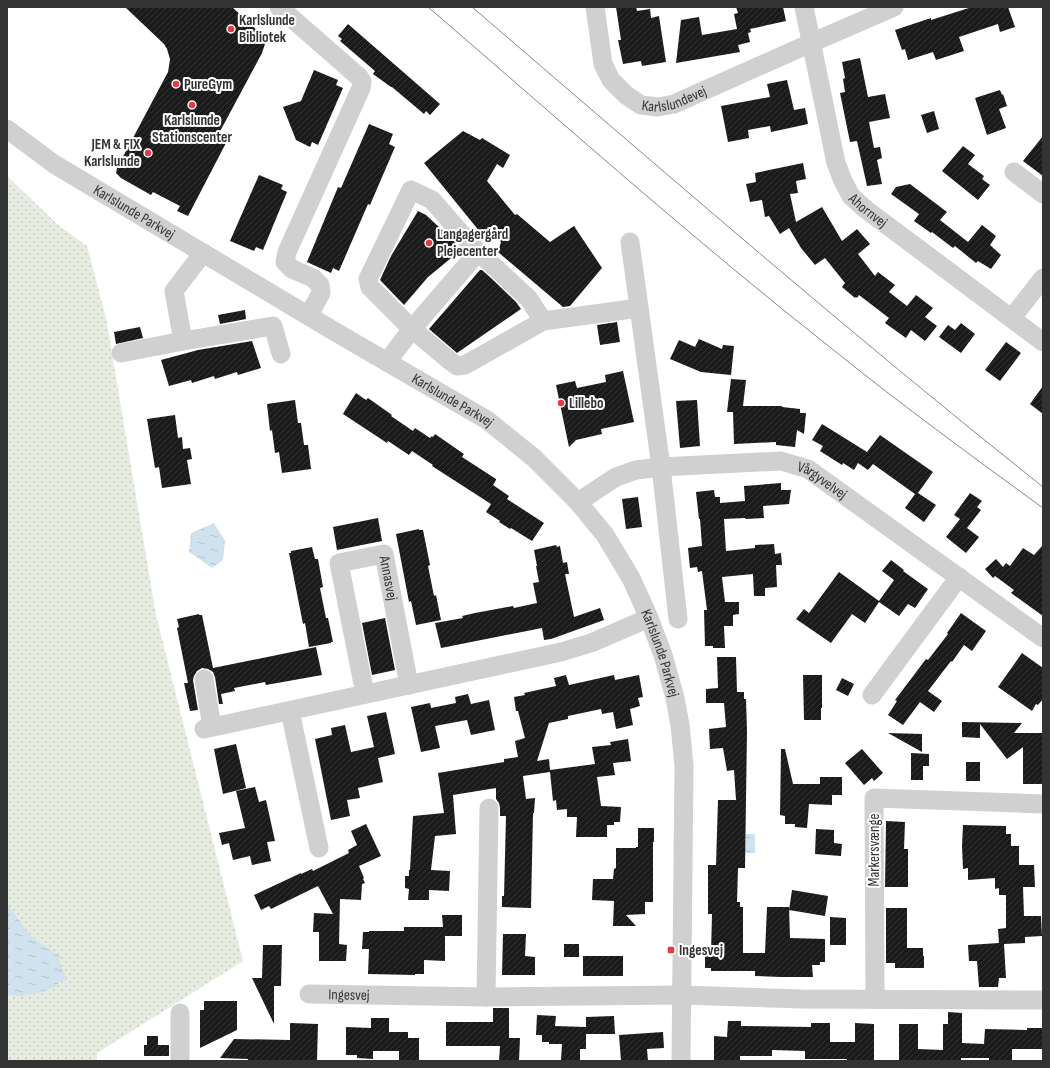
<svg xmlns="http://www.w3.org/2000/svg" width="1050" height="1068" font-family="'Sofia Sans Condensed',sans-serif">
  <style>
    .grass { fill: url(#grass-dots) }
    .water { fill: url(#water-ripples) }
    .building { fill: url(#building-hatch) }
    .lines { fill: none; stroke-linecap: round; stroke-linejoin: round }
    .minor { stroke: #d0d0d0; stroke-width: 19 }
    .tram { stroke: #888; stroke-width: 1 }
    .poi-dot { fill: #e63946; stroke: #fff; stroke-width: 1.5 }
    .labels { text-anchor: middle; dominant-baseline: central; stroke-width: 4; stroke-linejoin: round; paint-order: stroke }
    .poi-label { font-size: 15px; font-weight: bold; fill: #333; stroke: #fff; text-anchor: start }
    .street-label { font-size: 15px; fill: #333; stroke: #fff }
  </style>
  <defs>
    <pattern id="grass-dots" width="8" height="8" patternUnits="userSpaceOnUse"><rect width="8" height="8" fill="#e6ecdf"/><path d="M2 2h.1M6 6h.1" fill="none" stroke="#c6cbc0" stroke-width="1.8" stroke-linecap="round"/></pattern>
    <pattern id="water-ripples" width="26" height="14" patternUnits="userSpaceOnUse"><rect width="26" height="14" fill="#cfe2ee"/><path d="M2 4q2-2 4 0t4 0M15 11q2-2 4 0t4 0" fill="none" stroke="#b2c2cd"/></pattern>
    <pattern id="building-hatch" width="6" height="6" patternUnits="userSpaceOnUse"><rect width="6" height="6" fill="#1a1a1a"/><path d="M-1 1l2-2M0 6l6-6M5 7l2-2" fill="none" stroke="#333"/></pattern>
  </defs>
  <rect width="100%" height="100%" fill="#fff"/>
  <path class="grass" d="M7 176 58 225 87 246 106 318 156 615 243 961 97 1053V1061H7Z"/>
  <path class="water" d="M214 523 225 541 223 560 212 568 189 552 191 533Z
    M746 834H755V853H745Z
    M7 904 31 936 60 957 59 960 67 980 60 982 55 987 38 993 22 996 7 995Z"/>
  <path class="building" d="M125 7H232L261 34 263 38 265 44 262 53 217 137 226 143 188 216 177 211 180 206 153 192 151 195 121 178 116 173 117 168 168 72 169 66 170 59 167 49 164 44Z
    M616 7H636L637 11 650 9 651 18 659 16 666 62 642 66 641 61 623 64 618 40H621Z
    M736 7H783L786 21 750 29 751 32 748 33 750 42 738 45 740 52 676 63 681 20 699 17 702 35 737 29 734 14 738 13Z
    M972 7H1008L1015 27 1000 32 998 24 959 37 964 51 936 60 933 52 908 60 905 49 902 50 895 30 931 18V20Z
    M348 24 440 104 430 115 426 111 424 114 392 87H391L373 74 375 71 340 41 342 39 338 36Z
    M860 58 868 97 885 94 890 118 869 122 874 148 880 147 882 158 877 160 882 184 867 186 857 141 850 142 840 93 845 92 843 79 845 78 842 62Z
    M314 70 338 80 336 85 343 88 318 145 312 142 310 147 296 140 283 107 301 101Z
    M787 80 794 110 805 108 808 124 771 132 770 126 748 130 749 138 728 142 721 106 770 97 767 84Z
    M1000 90 1002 95 1003 94 1007 106 999 109 1006 128 987 135 975 98Z
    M934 111 939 129 927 133 921 115Z
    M369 124 393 134 389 144 395 147 370 205 368 204 339 271 333 268 331 273 307 262 338 187 341 188Z
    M463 131 480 140 482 138 510 155 503 168 497 164 487 181 515 215 517 214 550 242 574 226 602 268 570 306 563 307 498 252 501 242 488 230 480 232 424 163Z
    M1043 136V176L1023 161Z
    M963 146 975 155 968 164 984 176 982 179 990 185 978 200 942 171Z
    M803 163 806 179 796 181 798 193 790 194 796 222 822 207 842 241 857 229 870 244 858 254 875 276 878 272 895 285 889 292 907 306 916 295 933 308 925 317 937 326 925 341 911 330 906 338 885 323 889 318 859 295 857 298 856 297 855 298 842 287 845 283 825 258 815 265 801 248 789 228 780 234 769 216 765 217 762 200 750 202 746 184 756 182 755 173Z
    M259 175 283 185 281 189 287 192 263 250 256 247 254 251 230 241Z
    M910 184 947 212 940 220 968 242 982 225 996 236 990 245 1001 255 991 269 978 261 976 263 955 246 953 248 932 232 931 233 914 221 919 214 891 194 896 187Z
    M418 211 426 215 453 240 461 250 428 277 404 305 380 280 391 256Z
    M480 270H482L491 278 516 302 521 309 457 353 429 329Z
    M245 310 246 319 220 324 218 315Z
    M617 322 620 342 600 345 597 325Z
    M961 323 975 334 961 353 939 337 948 325 955 330Z
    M140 327 143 338 116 344 114 332Z
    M699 339 722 349 723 345 734 346 731 375 701 372 670 359 679 340 695 347Z
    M252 341 261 368 238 375 237 372 215 379 214 376 192 383 191 380 169 386 161 360 198 350Z
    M1006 342 1021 353 1000 381 985 370Z
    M623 371 634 422 601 429 602 434 576 440 569 447 556 385 575 381 577 388 606 382 605 375Z
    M731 379 746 380 743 406H782V407L800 409V413H806L804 434 797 430 795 447 776 445V442L734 444 733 412H727Z
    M1043 386V414L1030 404Z
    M356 393 366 400 368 398 392 415 391 416 413 431 415 428 430 438 432 436 433 437 435 434 464 454 462 457 496 479V480L493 485 509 496 507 499 544 523 532 541 511 528 510 529 499 522 500 521 486 512 491 504 432 466 433 465 412 451 409 455 388 441 387 443 343 414 344 412Z
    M295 400 298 423H301L304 445H308L311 469 282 473 279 452 275 453 272 430 270 431 267 404Z
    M697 400 700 446 680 448 676 401Z
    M175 415 178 438 182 437 183 449 190 448 192 459 187 460 191 484 162 488 159 467 155 468 147 419Z
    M822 424 867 452 880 435 933 472 918 493 936 505 924 522 905 508 915 494 873 464 868 470 858 463 854 470 843 463 842 465 820 451 823 446 812 440Z
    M781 483V490H791L789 504 763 506 764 518 746 519 745 518 724 519 726 551 755 548V545L774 544 775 554 781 553 782 565H776L777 587 765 588V596H754L753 574 722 577 725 602H739V614L733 615V626H724L725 648H713V646H705L704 610H707L702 571 698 572 697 567 690 568 688 548 702 546 700 519H699L696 492 714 490 715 497H720V503L745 501 744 486Z
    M970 493 982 501 977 507 981 510 967 528 979 537 966 553 946 537 960 519 954 515Z
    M638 497 642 527 626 529 622 499Z
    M378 518 382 541 337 550 333 527Z
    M419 529V530H423L430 565 428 566 434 596 436 595 441 620 416 625 411 601 409 602 396 534Z
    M556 545 557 547 560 546 563 563 567 562 569 574H565L574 617 600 608 604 620 551 639 544 640 542 628 441 648 435 623 463 618 462 616 475 613 513 606 514 608 537 603 533 583 539 582 536 566H537L534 550Z
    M1043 545V616L1011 593 1014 590 995 576 993 578 985 569 996 559 1003 567 1006 563 1010 566 1023 548 1034 555Z
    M312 547 315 559H318L323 587 320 588 326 618H328L333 642H331V643L309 647 305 623 303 624 289 553H291V551Z
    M891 560 904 570 903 571 928 589 915 608 908 604 899 616 879 602 865 623 852 614 831 643 796 619 804 609 809 613 839 572 879 601 894 580 882 571Z
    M961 613 986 631 972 651 964 645 952 662 951 661 928 691 942 701 934 712 920 702 903 725 888 715 897 701 895 700 926 659 928 660 948 634 947 633Z
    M199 614V615H202L213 668 316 647 322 675 266 685 265 682 234 688 235 691 221 694 223 704H219L215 677 213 672 208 669 202 668 197 671 194 676 193 680 198 710 190 711 184 683H188L177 628 179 627 177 619Z
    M385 618 395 670 372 675 362 623Z
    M1022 653 1043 668V699L1038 705 1036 704 1032 711 998 687Z
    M717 657H736L737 692H744V699H746L747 731 745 868H738L737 902H740V907H743V953H765L767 907H789L790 938 825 939V962H820V965H812L813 977H781L755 976V971H711V968H705V954H711V953L712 914H708V865H716L718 800H736L734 770 727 771 723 748 710 749 709 729 726 727 724 703H706V689L718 688Z
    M566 675 569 685 614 675 615 680 639 675 643 697 638 698 640 706 630 709 633 725 616 729 613 712 602 714 601 709 568 716V719L549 723 537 761 549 759 550 770 595 764 592 747 611 745 610 742 628 739 631 761 613 763 615 775 597 777 601 806 621 807 620 822H614V825H607V837H576L577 817H567V809L557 810 556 800 553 801 550 772 523 776 526 799 535 798 534 813H533L531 908 502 907V896H504L506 816H500V808L499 803 496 799V788L453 795 456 834 435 836 431 870 450 871 449 891 429 890V900H408L409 889 405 888V876H409V870H410L413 816 444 813 438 773 504 762V759L518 757 515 741 525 738 518 711H516L514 697 525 695 524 693 556 686 554 678Z
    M803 675H822V708H821V720H804Z
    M842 678 854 684 848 696 836 690Z
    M468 694 471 704 489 700 495 730 471 735 467 720 435 726 440 748 421 752 411 707 430 703 431 708 456 703 455 697Z
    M386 712 395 754 378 758 383 782 358 788 360 798 347 800 350 816 331 820 315 739 332 735 331 728 345 725 351 752 374 747 367 716Z
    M962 722 1022 723 1014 733H1043V784H1023V747L1007 759 980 724V738L962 737Z
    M888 733 922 734V752Z
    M236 744 246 788 223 794 214 749Z
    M781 749H785L793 784H820V777H842V795H832V805L809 804 807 828 795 827V824H785V816L780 815Z
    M862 749 883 773 874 781 872 778 864 785 845 763Z
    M911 753 929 754V766H923V780H911Z
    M966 762H980V781H966Z
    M255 787 259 802 266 800 275 841 267 842 271 861 252 865 250 856 233 860 229 843 222 845 219 833 245 828 236 791Z
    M886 821 905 822 904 849H908V887H885Z
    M366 824 381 856 359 866 364 878 363 879 365 883 362 884 361 900 340 899 339 944 347 945 346 961H319V932H313L314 913 333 914 318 886 271 909 269 906 261 910 254 895 301 873V874L312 869 313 871 349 853 348 850 357 845 351 831Z
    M963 825 1006 826V834H1011V846H1019V865H1034L1035 887H1023L1024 916H1041L1042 936 1025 937V943L1004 944 1006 978H999L998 987H979L977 961H969L968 945 999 943 998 929 1006 928V895H999V888L995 889V878L968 880V868L963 869 962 846Z
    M638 828H654V842H653V902H645V914L626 915 636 926H613L614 901 592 900 593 879H613L614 869 616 868V848H636V847H638Z
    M816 829 834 830V843L842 844 841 856 815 854Z
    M792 890 828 896 825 916 789 910Z
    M886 908H907V948H923V956H924V968H895V963H886Z
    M442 915H462V936H445V961L424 960V974H415V975L368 974 369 949H362L363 932H369V931H404V927H443Z
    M830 917 846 918V945H830Z
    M503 934H526L525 956 535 957V975H502Z
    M564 944H579V957H564Z
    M263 945H282L281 986H274V1024L252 978H262Z
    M583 956H623V976H583Z
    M204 1001H237V1030L200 1048V1010H204Z
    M493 1008H509V1038H520L519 1061H499L500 1046H446V1022H493Z
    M948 1012 962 1013V1043L984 1044 985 1029 1027 1030V1028H1043V1049H1012V1061H989V1058H961V1061H899V1024H918V1049L943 1050V1024H948Z
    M537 1015 556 1016 555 1026 586 1027V1017L614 1016 615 1034H586V1033V1049H580V1060H561L562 1044H549V1042H542V1035H536Z
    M371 1018H389V1032H408V1038H419V1061H399V1051H373V1059L357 1058V1055H346V1027L371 1028Z
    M728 1021H741V1026L811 1027V1023H830V1042H855V1023L874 1024V1061H847V1059H805V1051L772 1050V1056H740V1061H714V1036L727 1037Z
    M290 1023 318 1024 317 1061 248 1060V1059L220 1058 234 1039 290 1040Z
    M663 1032 664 1048 647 1049 648 1061H621L619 1035Z
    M147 1036H158V1045H169V1056H144V1045H147Z"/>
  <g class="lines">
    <g class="minor">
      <path d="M279 7 359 77 362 82 361 88 287 252 285 262 292 269 313 278 320 285 321 293 309 315"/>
      <path id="s1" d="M595 7 603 64 611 80 626 95 641 105 658 107 674 104 811 43 894 7"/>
      <path id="s2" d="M804 7 836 163 843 181 851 196 864 208 1043 342"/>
      <path id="s3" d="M7 129 54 164 332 330 487 420 534 458 578 502 605 535 631 578 649 618 663 655 675 698 680 725 684 766 681 1061"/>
      <path d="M1014 172 1043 194"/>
      <path d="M459 231 432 200 411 190 368 279 370 287 412 329 449 360 457 366 465 365 543 321 639 308"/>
      <path d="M462 234 478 252 497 269"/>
      <path d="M630 242 661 467 678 619"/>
      <path d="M500 272 529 299 543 321"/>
      <path d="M1012 318 1043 278"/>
      <path d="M183 341 174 291 203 253"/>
      <path d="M121 353 183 341 273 326 281 354"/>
      <path d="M387 362 412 329 478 252"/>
      <path id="s4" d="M578 502 616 477 636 470 661 467 781 461 808 469 1043 638"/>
      <path d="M204 679 212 727"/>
      <path id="s5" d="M365 694 339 563 384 554 409 685"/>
      <path d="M872 695 959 577"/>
      <path d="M290 711 319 848"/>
      <path d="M204 729 561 652 591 643 649 618"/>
      <path id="s6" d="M309 994 486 997 682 995 802 999 1043 1000"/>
      <path d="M486 997 489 808"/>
      <path d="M875 999 874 798 1043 804"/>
      <path d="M180 1013V1061"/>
    </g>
    <path class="tram" d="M428 7C563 123 696 242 836 352 903 406 973 457 1043 508
      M472 7C661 169 848 332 1043 487"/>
  </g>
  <g class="poi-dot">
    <circle cx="231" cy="29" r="4"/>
    <circle cx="176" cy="84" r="4"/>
    <circle cx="192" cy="105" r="4"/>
    <circle cx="148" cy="153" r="4"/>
    <circle cx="429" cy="243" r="4"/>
    <circle cx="561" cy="403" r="4"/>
    <rect x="667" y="946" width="8" height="8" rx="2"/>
  </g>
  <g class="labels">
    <g class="poi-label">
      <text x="239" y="20">Karlslunde<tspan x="239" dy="17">Bibliotek</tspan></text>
      <text x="184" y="84">PureGym</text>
      <text x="192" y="120" text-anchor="middle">Karlslunde<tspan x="192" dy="17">Stationscenter</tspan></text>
      <text x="140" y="144" text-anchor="end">JEM &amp; FIX<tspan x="140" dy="17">Karlslunde</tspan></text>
      <text x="437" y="234">Langagergård<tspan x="437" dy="17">Plejecenter</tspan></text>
      <text x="569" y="403">Lillebo</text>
      <text x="679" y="950">Ingesvej</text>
    </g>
    <g class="street-label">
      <text stroke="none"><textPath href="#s1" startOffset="149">Karlslundevej</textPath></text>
      <text stroke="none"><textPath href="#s2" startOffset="218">Ahornvej</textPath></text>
      <text stroke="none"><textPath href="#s3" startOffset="152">Karlslunde Parkvej</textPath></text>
      <text stroke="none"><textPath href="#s3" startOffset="522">Karlslunde Parkvej</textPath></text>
      <text stroke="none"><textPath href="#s4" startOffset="258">Vårgyvelvej</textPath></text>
      <text stroke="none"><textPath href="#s5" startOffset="204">Annasvej</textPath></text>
      <text stroke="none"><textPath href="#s3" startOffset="858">Karlslunde Parkvej</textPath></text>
      <text transform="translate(874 850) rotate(-90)">Markersvænge</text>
      <text stroke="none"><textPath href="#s6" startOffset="40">Ingesvej</textPath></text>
    </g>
  </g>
  <rect width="1050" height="1068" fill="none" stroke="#333333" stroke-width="16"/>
</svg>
